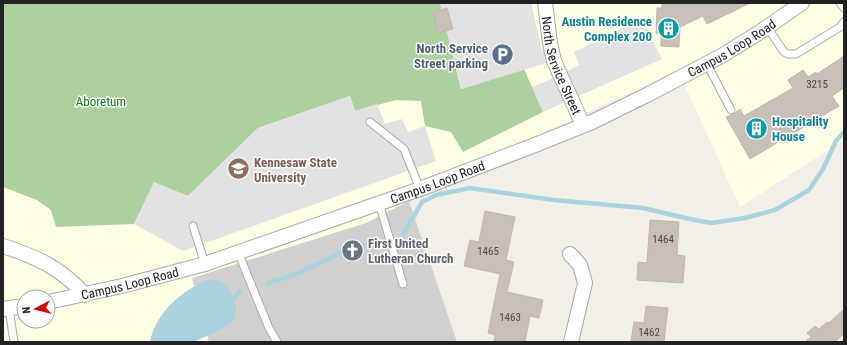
<svg xmlns="http://www.w3.org/2000/svg" width="847" height="345" font-family="'Roboto Condensed',sans-serif">
  <style>
    .education { fill: #ffffe5; fill-rule: evenodd }
    .religious { fill: #d0d0d0 }
    .forest { fill: #add19e }
    .parking { fill: #e2e2e2 }
    .water { fill: #aad3df }
    .lines { fill: none; stroke-linecap: round; stroke-linejoin: round }
    .stream { stroke: #aad3df; stroke-width: 4.5 }
    .building { fill: #c7bfb8; stroke: #c4b6ab }
    .lane-casing { stroke: #a9a9a9; stroke-width: 9 }
    .street-casing { stroke: #a9a9a9; stroke-width: 16 }
    .lane { stroke: #fff; stroke-width: 7 }
    .street { stroke: #fff; stroke-width: 14 }
    .labels { text-anchor: middle; dominant-baseline: central; stroke-width: 3; stroke-linejoin: round; paint-order: stroke }
    .number-label { font-size: 11px; fill: #4b4948 }
    .culture-label { font-size: 13px; font-weight: bold; fill: #0d838f; stroke: #fff; text-anchor: end }
    .service-label { font-size: 13px; font-weight: bold; fill: #4e5e75; stroke: #fff; text-anchor: end }
    .street-label { font-size: 13px; fill: #222; stroke: #fff }
    .park-label { font-size: 13px; fill: #0c8416; stroke: #fff }
    .education-label { font-size: 13px; font-weight: bold; fill: #785e54; stroke: #fff; text-anchor: start }
    .worship-label { font-size: 13px; font-weight: bold; fill: #5b616d; stroke: #fff; text-anchor: start }
  </style>
  <rect width="100%" height="100%" fill="#f2efe9"/>
  <path class="education" d="M3 3H844V140L740 207 678 70 568 121 366 223 193 278 209 342H3ZM24 297H48V321H24Z"/>
  <path class="religious" d="M409 201 457 342H209L192 278 366 223Z"/>
  <path class="forest" d="M3 3H440L461 89 524 69 543 112 463 152 451 132 425 126 421 101 396 100 355 111 350 96 258 128 188 196 154 183 134 224 56 227 51 210 37 200 3 187Z"/>
  <path class="parking" d="M440 3H531L542 51 550 43 560 75 579 65 574 52 641 19 662 59 543 112 532 87 556 77 550 62 461 89Z
    M350 96 355 111 377 104 385 124 402 119 408 132 425 126 436 161 183 251 134 224 154 182 188 196 258 128Z"/>
  <path class="water" d="M209 280C214 280 219 280 223 283 232 289 241 313 233 321 231 325 197 341 193 342 180 344 163 342 150 342 155 314 182 289 209 280Z"/>
  <g class="lines">
    <path class="stream" d="M404 233 422 202 436 195 470 188 554 200 643 208 685 218 711 223 745 218 775 210 809 190 823 169 836 141 844 132
      M268 283 296 274 345 251 377 242
      M233 299 240 291"/>
  </g>
  <path class="building" d="M662 3H750L707 24 703 16 680 27 679 47 661 46V33H656L657 8H662Z
    M447 8 453 29 438 33 433 12Z
    M844 56V88L832 96 839 106 750 159 726 117 734 114 740 109 744 116 793 88 788 80 803 70 808 77 816 72 817 74Z
    M485 211 515 217 506 260 514 262 507 292 543 300 539 318 530 316 525 342H494L495 335 488 333 500 274 464 266 470 240 479 242Z
    M650 220 679 222 677 255 685 256 683 283 637 280 638 262 647 263Z
    M646 306 668 308 664 342 631 341 634 322 644 323Z
    M844 309V333L835 342H805L811 337 807 333 815 326 819 329 827 322 829 323Z"/>
  <g class="lines">
    <defs>
      <path id="lane" d="M840 3 844 8
        M767 27 784 52 788 54H796L840 27 844 22
        M707 64 731 110
        M370 122 404 149 420 189
        M379 203 403 284
        M193 226 205 264
        M238 252 269 328 277 342
        M9 308 14 342"/>
      <g id="street">
        <path id="s1" d="M545 3 550 43 554 61 583 125"/>
        <path d="M3 246C37 257 61 268 85 295"/>
        <path d="M570 254 580 265 585 283 571 342"/>
        <path id="s2" d="M48 302 122 286 205 264 420 189 535 145 592 122 649 94 723 55 760 32 802 3"/>
        <path d="M3 309 24 306"/>
      </g>
    </defs>
    <use href="#lane" class="lane-casing"/>
    <use href="#street" class="street-casing"/>
    <use href="#lane" class="lane"/>
    <use href="#street" class="street"/>
  </g>
  <defs>
    <symbol id="building-disc" viewBox="-11 -11 22 22"><circle r="9.5" fill="#0f9aa8" stroke="#fff"/><path d="M-4-6H4V6H1V3H-1V6H-4ZM-2.5-4.3h1.7v1.8h-1.7ZM.8-4.3h1.7v1.8H.8ZM-2.5-1h1.7V.8h-1.7ZM.8-1h1.7V.8H.8Z" fill="#fff"/></symbol>
    <symbol id="parking-disc" viewBox="-11 -11 22 22"><circle r="9.5" fill="#5c6f8a" stroke="#fff"/><path d="M-3.5-5.5H1a3.5 3.5 0 0 1 0 7H-1V5.5H-3.5ZM-1-3.4V-.6H.8a1.4 1.4 0 0 0 0-2.8Z" fill="#fff"/></symbol>
    <symbol id="university-disc" viewBox="-11 -11 22 22"><circle r="9.5" fill="#8d6e63" stroke="#fff"/><path d="M0-5L7-2L0 1L-7-2ZM-4 1L0 2.5L4 1V4Q0 6-4 4Z" fill="#fff"/></symbol>
    <symbol id="church-disc" viewBox="-11 -11 22 22"><circle r="9.5" fill="#6b7280" stroke="#fff"/><path d="M-1.2-6h2.4v3.5h3.3v2.4h-3.3V6h-2.4V-.1h-3.3v-2.4h3.3Z" fill="#fff"/></symbol>
  </defs>
  <g fill-rule="evenodd">
    <use href="#building-disc" x="656" y="16" width="25" height="25"/>
    <use href="#parking-disc" x="490" y="42" width="25" height="25"/>
    <use href="#building-disc" x="744" y="116" width="25" height="25"/>
    <use href="#university-disc" x="226" y="156" width="25" height="25"/>
    <use href="#church-disc" x="340" y="238" width="25" height="25"/>
  </g>
  <g class="labels">
    <g class="number-label">
      <text x="817" y="84">3215</text>
      <text x="663" y="239">1464</text>
      <text x="488" y="251">1465</text>
      <text x="510" y="317">1463</text>
      <text x="649" y="332">1462</text>
    </g>
    <g class="culture-label">
      <text x="652" y="21">Austin Residence<tspan x="652" dy="15">Complex 200</tspan></text>
      <text x="772" y="121" text-anchor="start">Hospitality<tspan x="772" dy="15">House</tspan></text>
    </g>
    <g class="service-label">
      <text x="488" y="48">North Service<tspan x="488" dy="15">Street parking</tspan></text>
    </g>
    <g class="street-label">
      <text stroke="none"><textPath href="#s2" startOffset="732">Campus Loop Road</textPath></text>
      <text stroke="none"><textPath href="#s1" startOffset="65">North Service Street</textPath></text>
      <text stroke="none"><textPath href="#s2" startOffset="408">Campus Loop Road</textPath></text>
      <text stroke="none"><textPath href="#s2" startOffset="84">Campus Loop Road</textPath></text>
    </g>
    <g class="park-label">
      <text x="101" y="101">Aboretum</text>
    </g>
    <g class="education-label">
      <text x="254" y="162">Kennesaw State<tspan x="254" dy="15">University</tspan></text>
    </g>
    <g class="worship-label">
      <text x="368" y="243">First United<tspan x="368" dy="15">Lutheran Church</tspan></text>
    </g>
  </g>
  <rect width="847" height="345" fill="none" stroke="#222222" stroke-width="8"/>
  <g transform="translate(36 309) rotate(263)"><circle r="19" fill="#ffffff" stroke="#a7a7a7"/>
  <path d="M0-3L7 15L0 10L-7 15Z" fill="#d40000"/>
  <text y="-6" font-size="11" font-weight="bold" text-anchor="middle" fill="#222222">N</text>
  </g>
</svg>
